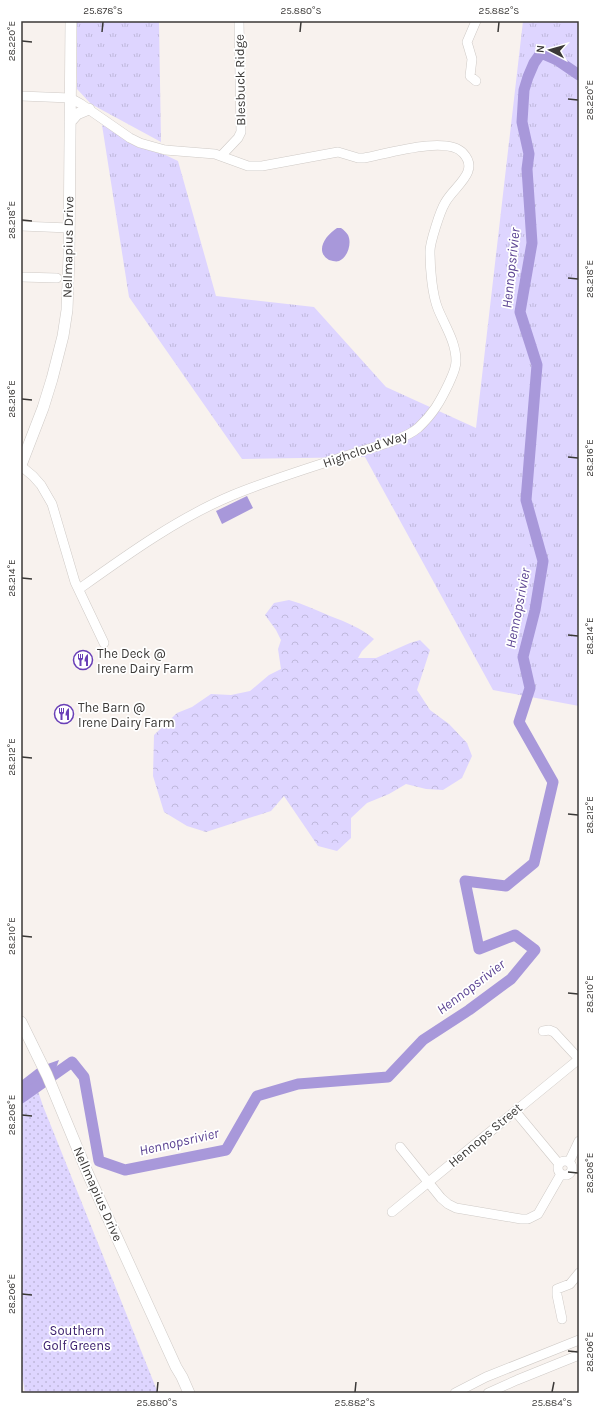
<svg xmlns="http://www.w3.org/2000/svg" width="600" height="1414" font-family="Karla,sans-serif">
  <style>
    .grass { fill: url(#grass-tufts) }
    .forest { fill: url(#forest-crowns) }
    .park { fill: url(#park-dots) }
    .water { fill: #a898da }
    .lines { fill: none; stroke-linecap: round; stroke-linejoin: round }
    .river { stroke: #a898da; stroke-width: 11 }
    .minor-casing { stroke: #cfcac6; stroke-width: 10 }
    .major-casing { stroke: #cfcac6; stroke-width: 12 }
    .minor { stroke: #fff; stroke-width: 9 }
    .major { stroke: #fff; stroke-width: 11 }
    .ticks { fill: none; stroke: #3b3937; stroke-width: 1.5 }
    .labels { text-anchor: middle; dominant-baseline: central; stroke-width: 3.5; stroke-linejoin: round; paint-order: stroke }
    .street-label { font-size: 13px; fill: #3b3937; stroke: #fff }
    .poi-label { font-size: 13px; fill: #3b3937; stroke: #fff; text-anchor: start }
    .park-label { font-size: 13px; fill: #3d226f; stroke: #fff }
    .water-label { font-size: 14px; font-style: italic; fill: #5c4493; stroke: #fff }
    .neatline { fill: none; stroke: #3b3937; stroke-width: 1.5 }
    .ticks-label { font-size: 10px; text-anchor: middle; fill: #3b3937 }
  </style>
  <defs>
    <pattern id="grass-tufts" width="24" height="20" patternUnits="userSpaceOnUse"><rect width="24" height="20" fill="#ded5ff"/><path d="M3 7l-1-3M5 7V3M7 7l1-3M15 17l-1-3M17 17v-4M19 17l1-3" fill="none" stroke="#bfb8db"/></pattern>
    <pattern id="forest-crowns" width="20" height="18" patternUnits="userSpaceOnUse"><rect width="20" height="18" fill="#ded5ff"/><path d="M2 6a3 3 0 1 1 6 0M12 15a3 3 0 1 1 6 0" fill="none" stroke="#bfb8db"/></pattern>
    <pattern id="park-dots" width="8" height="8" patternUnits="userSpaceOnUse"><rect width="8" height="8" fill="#ded5ff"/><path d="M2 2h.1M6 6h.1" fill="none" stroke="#bfb8db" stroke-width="1.8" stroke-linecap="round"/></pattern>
  </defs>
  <rect width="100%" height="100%" fill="#f8f2ee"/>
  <path class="grass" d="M77 21H159L161 142 91 104 77 89Z
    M523 21H579V706L493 690 365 457 242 459 129 297 102 125 178 161 216 296 314 307 386 387 476 428Z"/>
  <path class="forest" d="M289 600C303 604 316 610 330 616 348 623 359 627 374 639L362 651 358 658H376L410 643 420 640 430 650 417 690 430 710 449 724 467 743 472 756 462 778 443 790 426 789 406 784 389 794 367 803 351 818V838L337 851 318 846 284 796 271 811 206 832 187 826 164 812 153 776 154 735 177 713 192 707 211 694 231 695 250 691 269 675 281 669 278 649 281 640 276 630 265 615 274 603Z"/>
  <path class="park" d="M36 1085 43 1106 158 1393H25L21 1368V1093Z"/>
  <path class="water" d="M337 228H341C344 230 346 232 348 235 352 243 348 257 339 261 336 262 333 261 329 260 314 251 326 235 337 228Z
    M247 496 253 508 222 524 216 511Z
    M59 1060 52 1079 30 1091 21 1100V1081L39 1067Z"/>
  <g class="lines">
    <path class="river" d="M21 1098 72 1062 84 1077 99 1161 125 1170 226 1150 257 1096 298 1084 388 1077 423 1040 469 1010 511 979 535 950 515 935 479 949 465 881 506 886 534 863 553 782 519 722 530 688 523 657 535 610 543 561 526 500 537 365 520 312 532 243 527 169 529 154 522 122 524 90 528 77 534 63 541 53 557 60 579 75"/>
    <defs>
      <path id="minor" d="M476 81 470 76 472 59 467 42 476 21
        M21 96 70 98 81 104 130 138 140 143 165 150 215 154 248 166H262L338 152 358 158H364C386 154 447 135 463 153 481 172 453 187 445 203 440 211 430 243 430 251 430 268 432 294 438 309 445 326 456 342 456 361 456 369 452 376 449 383 440 402 433 414 418 428 404 440 370 448 352 454 312 467 272 479 233 495 178 518 128 554 79 589
        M221 156 238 138 241 132 239 21
        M21 226 69 228
        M21 277 57 278
        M21 466 33 476 41 485 52 504 75 582 104 643
        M543 1031 549 1030 554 1032 579 1059
        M515 1111 559 1164
        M400 1147 441 1198 448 1204 456 1208 521 1219H528L538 1214 561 1174
        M558 1168a7 7 0 1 1 14 0a7 7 0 1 1-14 0Z
        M569 1162 579 1141
        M392 1212 579 1059
        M562 1319 557 1295V1289L570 1284 579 1273
        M455 1393 486 1377 579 1340
        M488 1393 517 1380 579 1355"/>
      <path id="major" d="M70 122 77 114 89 109
        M21 465 43 408 52 379 63 336 67 310 69 256 71 21
        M21 1022 47 1075 88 1174 176 1367 182 1377 189 1393"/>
    </defs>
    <use href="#minor" class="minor-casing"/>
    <use href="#major" class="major-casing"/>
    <use href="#minor" class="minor"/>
    <use href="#major" class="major"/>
  </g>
  <path class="ticks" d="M102 32 103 22M300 32 301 22M498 32 499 22M22 41 32 42M568 99 578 100M22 220 32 221M568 278 578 279M22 399 32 400M568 457 578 458M22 578 32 579M568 635 578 636M22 757 32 758M568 814 578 815M22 936 32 937M568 993 578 994M22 1115 32 1116M568 1172 578 1173M22 1294 32 1295M568 1351 578 1352M157 1392 158 1382M355 1392 356 1382M552 1392 554 1382"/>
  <defs>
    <symbol id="restaurant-ring" viewBox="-11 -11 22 22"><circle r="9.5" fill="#fff" stroke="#693fb7" stroke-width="1.5"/><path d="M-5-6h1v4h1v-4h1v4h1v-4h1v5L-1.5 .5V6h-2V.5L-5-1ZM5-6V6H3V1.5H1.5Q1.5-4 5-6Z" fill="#693fb7"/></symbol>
  </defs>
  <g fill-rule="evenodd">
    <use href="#restaurant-ring" x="72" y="649" width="22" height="22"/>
    <use href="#restaurant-ring" x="53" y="703" width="22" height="22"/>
  </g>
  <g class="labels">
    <g class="street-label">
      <text transform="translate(240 80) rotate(-91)">Blesbuck Ridge</text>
      <text transform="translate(68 247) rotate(-89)">Nellmapius Drive</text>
      <text transform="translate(365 449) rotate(-19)">Highcloud Way</text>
      <text transform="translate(485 1135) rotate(-40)">Hennops Street</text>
      <text transform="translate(98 1194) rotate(66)">Nellmapius Drive</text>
    </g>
    <g class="poi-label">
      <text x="97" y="653">The Deck @<tspan x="97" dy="15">Irene Dairy Farm</tspan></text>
      <text x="78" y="707">The Barn @<tspan x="78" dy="15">Irene Dairy Farm</tspan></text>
    </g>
    <g class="park-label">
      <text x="77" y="1330">Southern<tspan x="77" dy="15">Golf Greens</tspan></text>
    </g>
    <g class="water-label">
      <text transform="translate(511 268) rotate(-84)">Hennopsrivier</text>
      <text transform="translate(518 608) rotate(-79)">Hennopsrivier</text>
      <text transform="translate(471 987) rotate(-37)">Hennopsrivier</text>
      <text transform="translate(179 1142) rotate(-13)">Hennopsrivier</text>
    </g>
  </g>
  <rect width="600" height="1414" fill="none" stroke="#ffffff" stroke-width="44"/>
  <g transform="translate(550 50) rotate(276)" stroke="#ffffff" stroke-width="3" paint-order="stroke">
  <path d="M0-3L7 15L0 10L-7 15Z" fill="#3b3937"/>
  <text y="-6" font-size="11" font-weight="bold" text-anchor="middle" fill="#3b3937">N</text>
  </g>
  <rect x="22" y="22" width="556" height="1370" class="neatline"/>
  <g class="ticks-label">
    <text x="103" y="14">25.878°S</text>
    <text x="301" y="14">25.880°S</text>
    <text x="499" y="14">25.882°S</text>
    <text transform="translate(11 41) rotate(-90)" y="4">28.220°E</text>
    <text transform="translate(589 100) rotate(-90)" y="4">28.220°E</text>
    <text transform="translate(11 220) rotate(-90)" y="4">28.218°E</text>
    <text transform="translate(589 279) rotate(-90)" y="4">28.218°E</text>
    <text transform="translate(11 399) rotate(-90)" y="4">28.216°E</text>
    <text transform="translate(589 458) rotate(-90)" y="4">28.216°E</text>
    <text transform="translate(11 578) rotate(-90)" y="4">28.214°E</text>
    <text transform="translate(589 636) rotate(-90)" y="4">28.214°E</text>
    <text transform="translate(11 757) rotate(-90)" y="4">28.212°E</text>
    <text transform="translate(589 815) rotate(-90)" y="4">28.212°E</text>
    <text transform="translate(11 936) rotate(-90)" y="4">28.210°E</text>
    <text transform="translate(589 994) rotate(-90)" y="4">28.210°E</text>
    <text transform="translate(11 1115) rotate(-90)" y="4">28.208°E</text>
    <text transform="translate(589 1173) rotate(-90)" y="4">28.208°E</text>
    <text transform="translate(11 1294) rotate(-90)" y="4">28.206°E</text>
    <text transform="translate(589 1352) rotate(-90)" y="4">28.206°E</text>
    <text x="157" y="1406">25.880°S</text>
    <text x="355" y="1406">25.882°S</text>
    <text x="552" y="1406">25.884°S</text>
  </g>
</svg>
